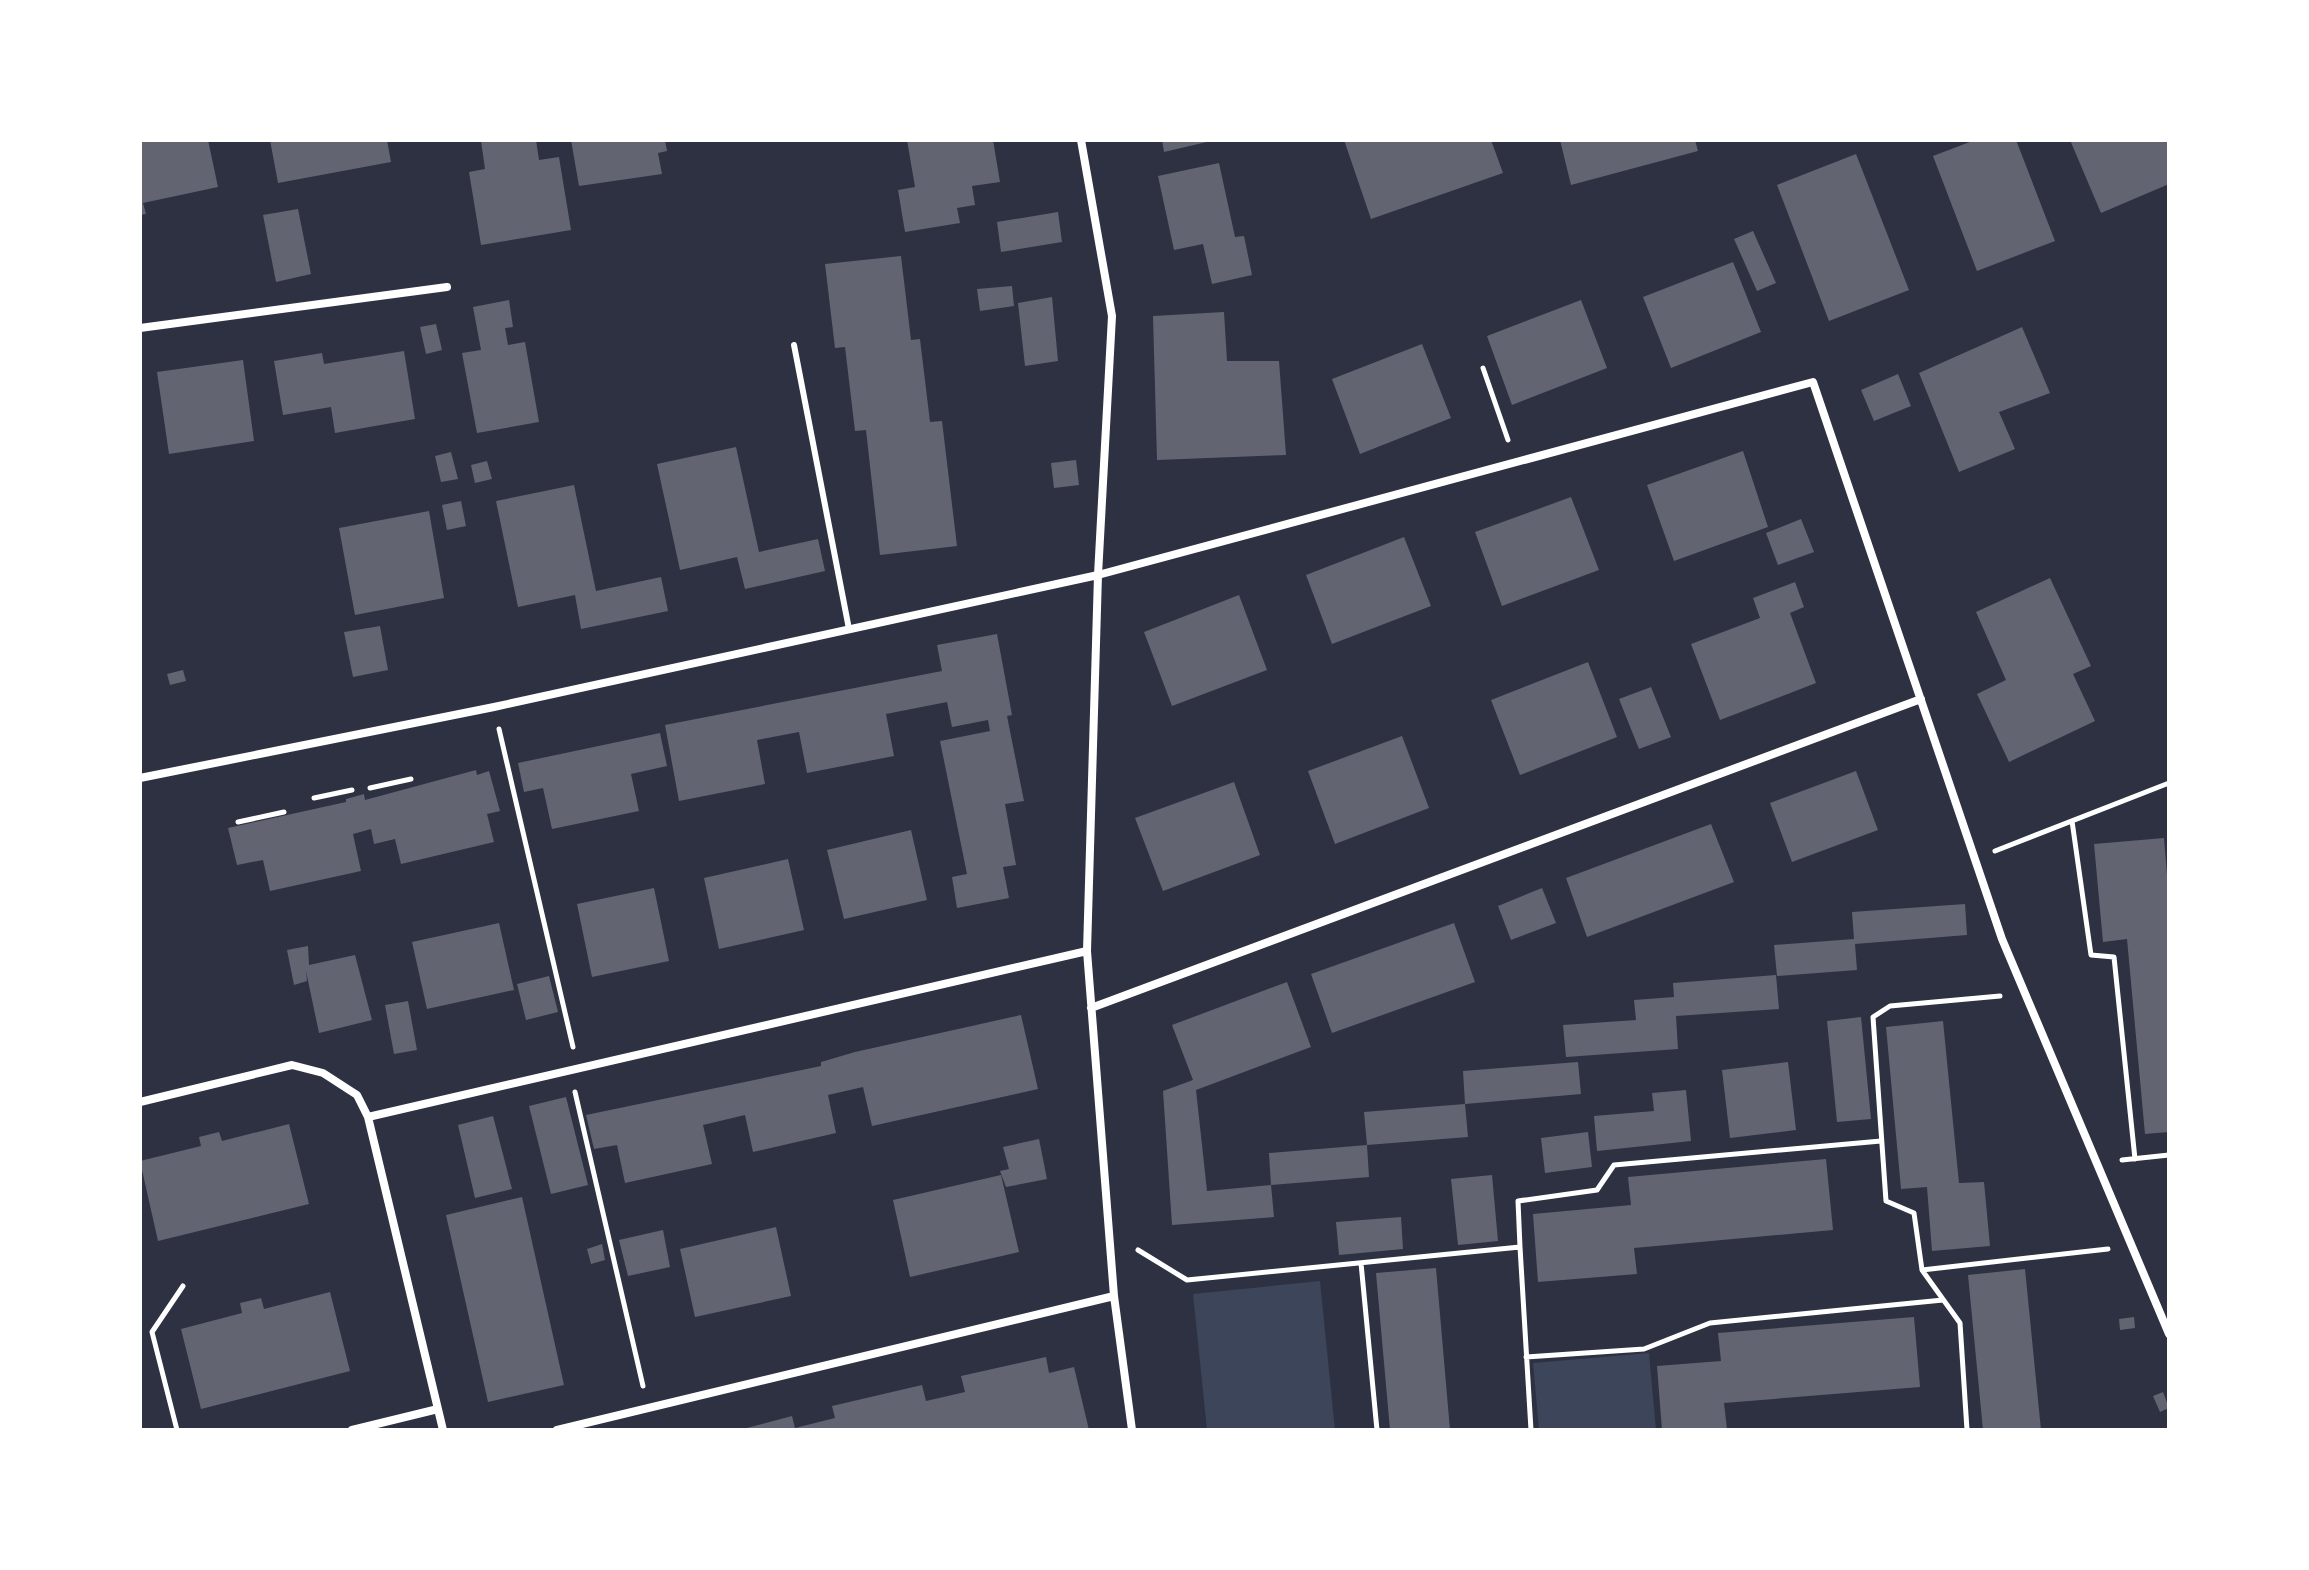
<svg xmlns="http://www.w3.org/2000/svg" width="2309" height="1570" font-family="'Nunito Sans',sans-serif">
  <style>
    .green { fill: #3c4559 }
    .building { fill: #626471 }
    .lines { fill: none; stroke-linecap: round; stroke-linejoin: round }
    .path { stroke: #fff; stroke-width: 5 }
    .service { stroke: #fff; stroke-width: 6 }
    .minor { stroke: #fff; stroke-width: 8 }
  </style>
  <rect width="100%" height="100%" fill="#2d3142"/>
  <path class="green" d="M1320 1281 1335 1430H1207L1193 1294Z
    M1649 1353 1656 1430H1539L1533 1363Z"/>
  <path class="building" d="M140 140H208L218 187 143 203 146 214 140 215Z
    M270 140H387L391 162 278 183Z
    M536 140 539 160 559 157 571 230 481 245 469 172 485 169 481 141Z
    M571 140H665L667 151 658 153 662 174 579 186Z
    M907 140H993L1000 182 972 186 975 205 957 208 960 223 905 232 898 190 915 187Z
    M1162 140H1211V141L1164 152Z
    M1344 140H1491L1503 173 1371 219Z
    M1560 140H1695L1698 151 1571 185Z
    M1975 140H2016L2055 241 1977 271 1933 156Z
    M2070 140H2169V184L2101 213Z
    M1856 154 1909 290 1829 321 1777 185Z
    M1219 163 1235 237 1244 236 1252 275 1212 284 1203 244 1174 250 1158 176Z
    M298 209 311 274 276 282 263 215Z
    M1058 212 1062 242 1001 252 997 222Z
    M1753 231 1776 283 1757 291 1734 239Z
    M901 256 911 340 920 339 930 422 942 421 957 546 880 555 866 430 855 431 845 347 835 348 825 264Z
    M1733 262 1761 332 1671 368 1643 297Z
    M1012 286 1014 306 980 311 977 289Z
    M1052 297 1058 361 1025 366 1018 303Z
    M509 300 513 327 505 328 508 345 525 342 539 422 477 433 462 353 481 350 473 307Z
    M1581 300 1607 368 1512 405 1487 336Z
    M1224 312 1227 361H1279L1286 455 1157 460 1153 316Z
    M436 324 442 350 426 354 420 327Z
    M2022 327 2050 393 1999 412 2015 449 1959 472 1919 373Z
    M1422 344 1451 418 1360 454 1332 379Z
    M404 351 415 419 335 433 331 407 283 415 274 361 322 353 324 364Z
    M243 360 254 441 169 454 157 372Z
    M1898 374 1911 406 1874 421 1861 390Z
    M736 447 759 552 818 539 825 571 745 589 737 557 680 570 657 464Z
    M1743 451 1768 527 1674 561 1647 485Z
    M451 452 458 479 441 482 435 456Z
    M1076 460 1079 485 1054 488 1051 463Z
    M487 461 492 479 475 483 471 465Z
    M574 485 596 591 661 577 668 611 581 629 575 595 518 607 496 501Z
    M1571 497 1599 570 1502 606 1475 532Z
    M461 501 466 526 447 530 442 505Z
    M429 511 444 598 355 615 339 528Z
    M1801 519 1814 552 1778 565 1766 533Z
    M1404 537 1431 606 1332 644 1306 575Z
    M2050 578 2091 666 2073 674 2095 721 2009 762 1977 694 2006 680 1976 612Z
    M1795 582 1804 607 1790 613 1816 683 1720 720 1691 644 1760 618 1753 598Z
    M1239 595 1267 670 1172 706 1144 632Z
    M380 626 388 670 353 677 344 632Z
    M997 634 1012 715 1007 716 1024 801 1005 804 1016 865 1003 867 1009 898 957 908 952 877 967 874 940 741 990 731 988 720 952 727 947 702 886 714 894 756 807 773 799 732 757 740 765 784 679 801 665 725 942 671 937 645Z
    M1588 662 1617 737 1520 775 1491 700Z
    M183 670 186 681 170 685 167 674Z
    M1651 687 1671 737 1639 749 1619 699Z
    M660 733 667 766 631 774 639 811 552 829 543 788 524 792 518 763Z
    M1402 736 1429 808 1335 844 1308 771Z
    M476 770 477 775 489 771 500 811 487 814 494 842 401 864 395 839 374 844 371 829 353 834 361 871 270 891 263 860 237 865 228 828 346 802V799L364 794 365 800Z
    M1856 771 1878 830 1792 862 1770 803Z
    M1234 782 1260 855 1163 891 1135 818Z
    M1711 824 1734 882 1587 937 1566 878Z
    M911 830 927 900 844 919 827 850Z
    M2164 838 2169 900V1132L2145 1134 2127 939 2103 942 2094 844Z
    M788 859 804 930 719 949 704 878Z
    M654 888 669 961 592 977 577 904Z
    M1542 888 1556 923 1511 940 1498 906Z
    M1965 904 1967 935 1855 944 1857 970 1777 976 1774 945 1854 939 1852 912Z
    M499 923 514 990 427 1009 412 942Z
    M1454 923 1475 982 1332 1033 1311 974Z
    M308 946 309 965 355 955 372 1020 319 1033 306 971 307 981 294 985 287 950Z
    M1776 975 1779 1009 1676 1016 1678 1049 1566 1057 1563 1025 1636 1020 1634 1000 1674 997 1673 983Z
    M549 976 558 1012 526 1020 517 984Z
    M1287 982 1311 1047 1196 1090 1207 1191 1271 1185 1269 1153 1367 1145 1369 1177 1271 1185 1274 1217 1172 1225 1163 1091 1193 1080 1172 1025Z
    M408 1001 417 1050 394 1054 385 1005Z
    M1021 1015 1038 1089 872 1126 863 1087 828 1095 836 1133 753 1152 745 1115 703 1125 712 1164 625 1183 617 1145 594 1149 586 1115 821 1066V1062L855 1052Z
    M1861 1017 1871 1119 1837 1122 1827 1021Z
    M1943 1021 1959 1183 1984 1182 1990 1246 1932 1251 1927 1187 1901 1189 1886 1027Z
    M1578 1062 1581 1094 1465 1104 1468 1137 1367 1145 1364 1112 1465 1104 1463 1071Z
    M1788 1062 1796 1130 1730 1138 1722 1070Z
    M1686 1090 1691 1141 1597 1151 1594 1116 1654 1111 1652 1093Z
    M566 1097 588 1185 551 1194 529 1106Z
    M493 1116 512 1189 475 1198 458 1125Z
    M289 1124 309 1204 158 1241 140 1161 201 1146 199 1137 219 1132 222 1141Z
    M1588 1132 1592 1167 1545 1173 1541 1138Z
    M1039 1139 1047 1179 1006 1187 1000 1171 1009 1169 1003 1147Z
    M1826 1159 1833 1230 1634 1248 1637 1274 1538 1282 1533 1214 1631 1205 1628 1177Z
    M1001 1175 1019 1252 910 1277 893 1200Z
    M1492 1175 1498 1241 1458 1245 1451 1179Z
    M522 1197 564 1385 488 1402 446 1215Z
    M1401 1217 1403 1249 1339 1255 1336 1222Z
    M776 1227 791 1296 695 1317 680 1249Z
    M663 1230 670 1267 628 1276 619 1240Z
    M602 1244 605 1260 591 1264 587 1249Z
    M1436 1268 1450 1430H1390L1376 1273Z
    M2025 1269 2041 1430H1983L1968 1275Z
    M330 1292 350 1371 201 1409 181 1329 242 1313 240 1303 261 1298 264 1309Z
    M1914 1317 1920 1387 1724 1403 1727 1429 1662 1430 1657 1366 1721 1361 1718 1333Z
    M2134 1317 2135 1328 2120 1330 2119 1319Z
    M1046 1357 1049 1373 1074 1367 1089 1430H739L792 1416 795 1428 835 1418 832 1406 922 1385 926 1401 965 1392 961 1376Z
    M2163 1392 2169 1408 2160 1412 2153 1396Z"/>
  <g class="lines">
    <path class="path" d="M1483 368 1508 440
      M499 729 573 1047
      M370 788 411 779
      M314 798 352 790
      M2072 821 2091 955 2114 957 2135 1159
      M238 822 284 812
      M1995 851 2169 783
      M575 1092 643 1386
      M2122 1160 2169 1155
      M1520 1247 1531 1430
      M1138 1250 1187 1280 1520 1247 1518 1201 1597 1190 1614 1165 1881 1141
      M1361 1263 1377 1430
      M1922 1270 2108 1249
      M1526 1357 1644 1349 1710 1323 1943 1300
      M177 1430 152 1332 183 1286
      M1967 1430 1960 1323 1922 1270 1914 1213 1886 1201 1873 1017 1890 1006 2000 996"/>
    <path class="service" d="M794 345 849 629"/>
    <path class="minor" d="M1081 140 1112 316 1098 575 1087 951 1114 1296 1132 1430
      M140 328 447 287
      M140 778 494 707 1098 575 1813 382 2002 939 2169 1334
      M1091 1008 1921 699
      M140 1102 292 1065 323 1073 357 1095 368 1117 443 1430
      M368 1117 1087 951
      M352 1430 438 1409
      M557 1430 1114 1296"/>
  </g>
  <rect width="2309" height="1570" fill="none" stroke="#ffffff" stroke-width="284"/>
</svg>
